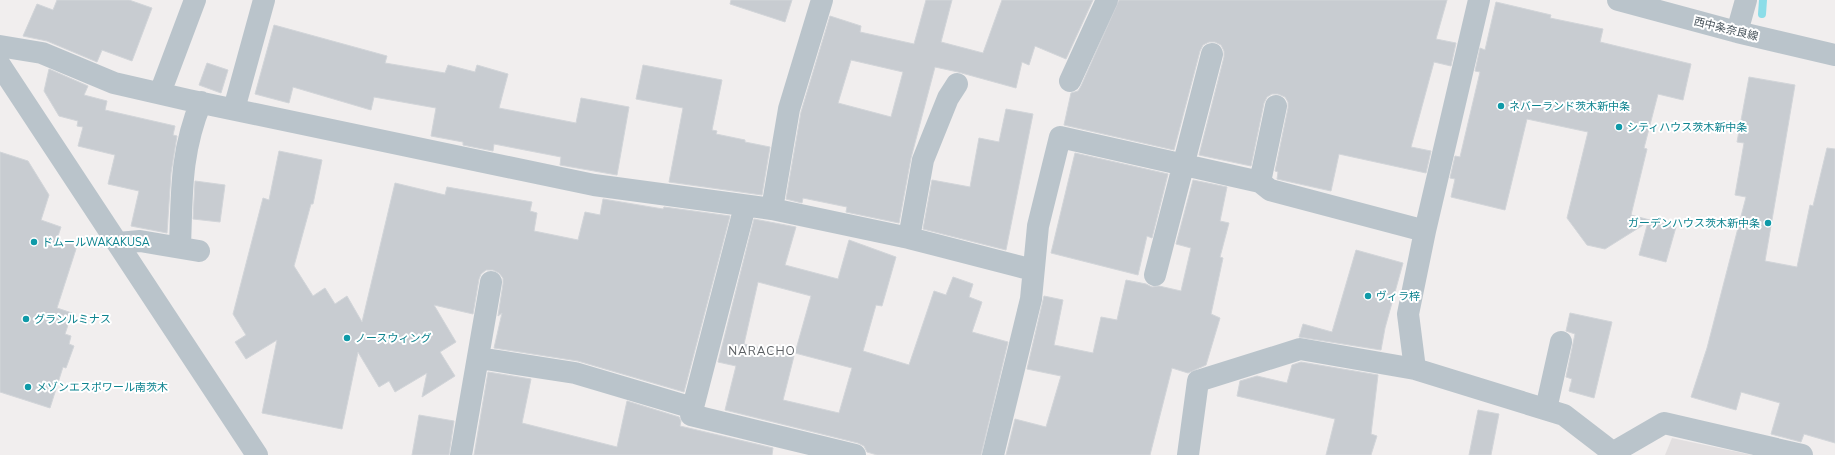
<svg xmlns="http://www.w3.org/2000/svg" width="1835" height="455" font-family="'Nunito Sans','Noto Sans JP',sans-serif">
  <style>
    .education { fill: #e2dfe0 }
    .lines { fill: none; stroke-linecap: round; stroke-linejoin: round }
    .stream { stroke: #8cdde8; stroke-width: 8 }
    .building { fill: #c8ccd1; stroke: #d2d5d9; fill-rule: evenodd }
    .minor { stroke: #bac4cb; stroke-width: 22 }
    .culture-dot { fill: #0f9aa8; stroke: #fff; stroke-width: 1.5 }
    .labels { text-anchor: middle; dominant-baseline: central; stroke-width: 4; stroke-linejoin: round; paint-order: stroke }
    .street-label { font-size: 11px; fill: #47535b; stroke: #fff }
    .culture-label { font-size: 11px; fill: #0d838f; stroke: #fff; text-anchor: start }
    .neighbourhood-label { font-size: 12px; letter-spacing: 1px; fill: #5b5f63; stroke: #fff }
  </style>
  <rect width="100%" height="100%" fill="#f1eeee"/>
  <path class="education" d="M1672 438 1752 455H1665Z"/>
  <g class="lines">
    <path class="stream" d="M1762 14 1763 0"/>
  </g>
  <path class="building" d="M57 0H129L152 8 132 61 102 50 97 62 47 41 23 36 37 4 53 10Z
    M731 0H792L785 22 730 4Z
    M926 0H952L941 42 983 53 1002 0H1093L1066 59 1035 46 1029 65 1022 62 1016 88 958 72 935 67 911 158 899 223 846 212 847 207 803 198 802 203 786 199 801 112 830 16 861 26 860 32 914 44ZM851 60 903 72 891 117 838 103Z
    M1119 0H1447L1436 39 1456 43 1451 66 1434 62 1411 147 1431 151 1426 173 1339 154 1331 191 1277 179 1278 172 1275 171 1288 108V102L1285 97 1278 94H1272L1267 97 1264 103 1251 166 1199 155 1224 57V51L1221 45 1215 42H1209L1203 45 1200 51 1174 150 1064 125 1071 93 1078 91 1081 86Z
    M1496 2 1551 15 1550 18 1603 29 1600 42 1691 64 1683 100 1658 94 1644 148 1647 149 1631 215 1676 227 1666 262 1639 255 1648 222 1605 249 1587 245 1567 218 1588 132 1527 119 1505 210 1451 197 1455 179 1450 178 1455 156 1460 157 1480 72 1475 71 1480 48 1485 50Z
    M274 25 387 56 385 63 445 73 448 65 475 72 477 65 508 74 499 108 576 123 581 98 629 107 617 175 560 165 561 157 494 144 493 151 463 145V142L431 136 436 108 374 97 371 110 293 87 289 103 255 94Z
    M207 63 228 70 221 93 199 85Z
    M643 65 722 80 712 130 717 131 716 134 745 140V142L770 147 762 195 669 182 683 108 636 99Z
    M49 69 88 86 84 95 107 101 105 110 175 126 173 135 177 136 171 173 167 233 131 226 139 191 108 184 115 155 78 146 83 127 77 126 78 121 59 116 44 91Z
    M1749 77 1795 85 1765 261 1797 267 1810 205 1813 206 1827 148 1835 149V443L1804 434 1801 442 1771 434 1780 403 1741 392 1736 410 1691 397 1707 348 1746 197 1735 195 1744 143 1737 142Z
    M1006 109 1033 114 1006 250 923 229 932 180 970 187 979 138 999 142Z
    M279 151 322 160 313 204H311L294 266 313 296 325 288 335 304 347 296 362 322 395 183 445 195 447 187 532 202 530 211 537 213 534 231 578 240 585 212 600 215 603 199 663 209 664 207 730 216 684 392 578 361 494 348 502 313 498 316 503 284V278L499 273 493 270H486L481 274 479 279 473 314 434 305 456 342 440 352 455 376 422 397 427 373 395 392 389 381 379 387 358 352 342 429 262 413 277 340 246 359 235 342 246 335 233 314 263 198 269 200Z
    M0 152 28 161 49 195 41 220 61 227 57 239 77 246 57 308 72 313 65 334 71 336 69 344 74 346 66 368 63 367 50 408 0 392Z
    M1075 153 1168 174 1152 238 1147 236 1138 275 1051 253Z
    M1193 180 1227 187 1220 221 1229 223 1220 257 1223 258 1211 314 1220 318 1206 365 1188 373 1172 368 1150 455H1006L1015 419 1046 427 1061 376 1027 369 1044 296 1063 300 1054 345 1093 353 1101 317 1117 320 1126 280 1146 284 1152 287 1159 286 1181 291 1191 248 1176 244Z
    M195 181 225 185 220 222 193 219Z
    M754 219 796 227 785 265 838 279 849 240 896 257 882 306 876 305 863 351 909 365 934 291 946 295 953 277 973 284 969 297 982 302 972 332 1008 342 981 455H877L867 452 864 446 858 443 725 410 736 366 718 362ZM758 282 811 296 795 353 852 368 839 413 783 400 794 356 744 344Z
    M1356 250 1403 263 1385 328 1381 350 1299 337 1303 324 1332 332Z
    M1570 313 1612 322 1594 398 1569 391 1572 379 1566 377 1575 334 1566 331Z
    M1301 362 1378 375 1371 434 1377 436 1371 455H1326L1335 419 1237 396 1240 381 1257 376 1287 383 1292 365Z
    M488 372 531 379 522 423 617 447 627 401 679 417 681 421 680 426 773 448 772 455H474Z
    M1478 410 1499 414 1491 455H1469Z
    M419 415 454 421 449 455H412Z"/>
  <g class="lines">
    <path class="minor" d="M1618 0 1737 32 1835 55
      M1737 32 1746 0
      M0 46 42 53 114 83 188 100 594 185 772 209 909 238 1033 270
      M0 65 257 455
      M1070 81 1107 0
      M160 93 195 0
      M1276 106 1260 182 1270 190 1425 231
      M234 109 264 0
      M745 206 691 415 855 455
      M772 209 789 109 822 0
      M909 238 923 160 948 98 957 84
      M118 243 140 241 199 251
      M180 247C182 194 180 153 201 102
      M1155 275 1212 54
      M479 358 575 373 693 408
      M1415 369 1408 314 1425 231 1479 0
      M1546 409 1561 342
      M1614 452 1664 423 1802 455
      M461 455 491 282
      M993 455 1031 299 1038 226 1060 137 1260 182
      M1188 455 1198 381 1300 349 1415 369 1564 415 1616 455"/>
  </g>
  <g class="culture-dot">
    <circle cx="1501" cy="106" r="4"/>
    <circle cx="1619" cy="127" r="4"/>
    <circle cx="1768" cy="223" r="4"/>
    <circle cx="34" cy="242" r="4"/>
    <circle cx="1368" cy="296" r="4"/>
    <circle cx="26" cy="319" r="4"/>
    <circle cx="347" cy="338" r="4"/>
    <circle cx="28" cy="387" r="4"/>
  </g>
  <g class="labels">
    <g class="street-label">
      <text transform="translate(1726 29) rotate(14)">西中条奈良線</text>
    </g>
    <g class="culture-label">
      <text x="1509" y="106">ネバーランド茨木新中条</text>
      <text x="1627" y="127">シティハウス茨木新中条</text>
      <text x="1760" y="223" text-anchor="end">ガーデンハウス茨木新中条</text>
      <text x="42" y="242">ドムールWAKAKUSA</text>
      <text x="1376" y="296">ヴィラ梓</text>
      <text x="34" y="319">グランルミナス</text>
      <text x="355" y="338">ノースウィング</text>
      <text x="36" y="387">メゾンエスポワール南茨木</text>
    </g>
    <g class="neighbourhood-label">
      <text x="762" y="351">NARACHO</text>
    </g>
  </g>
</svg>
